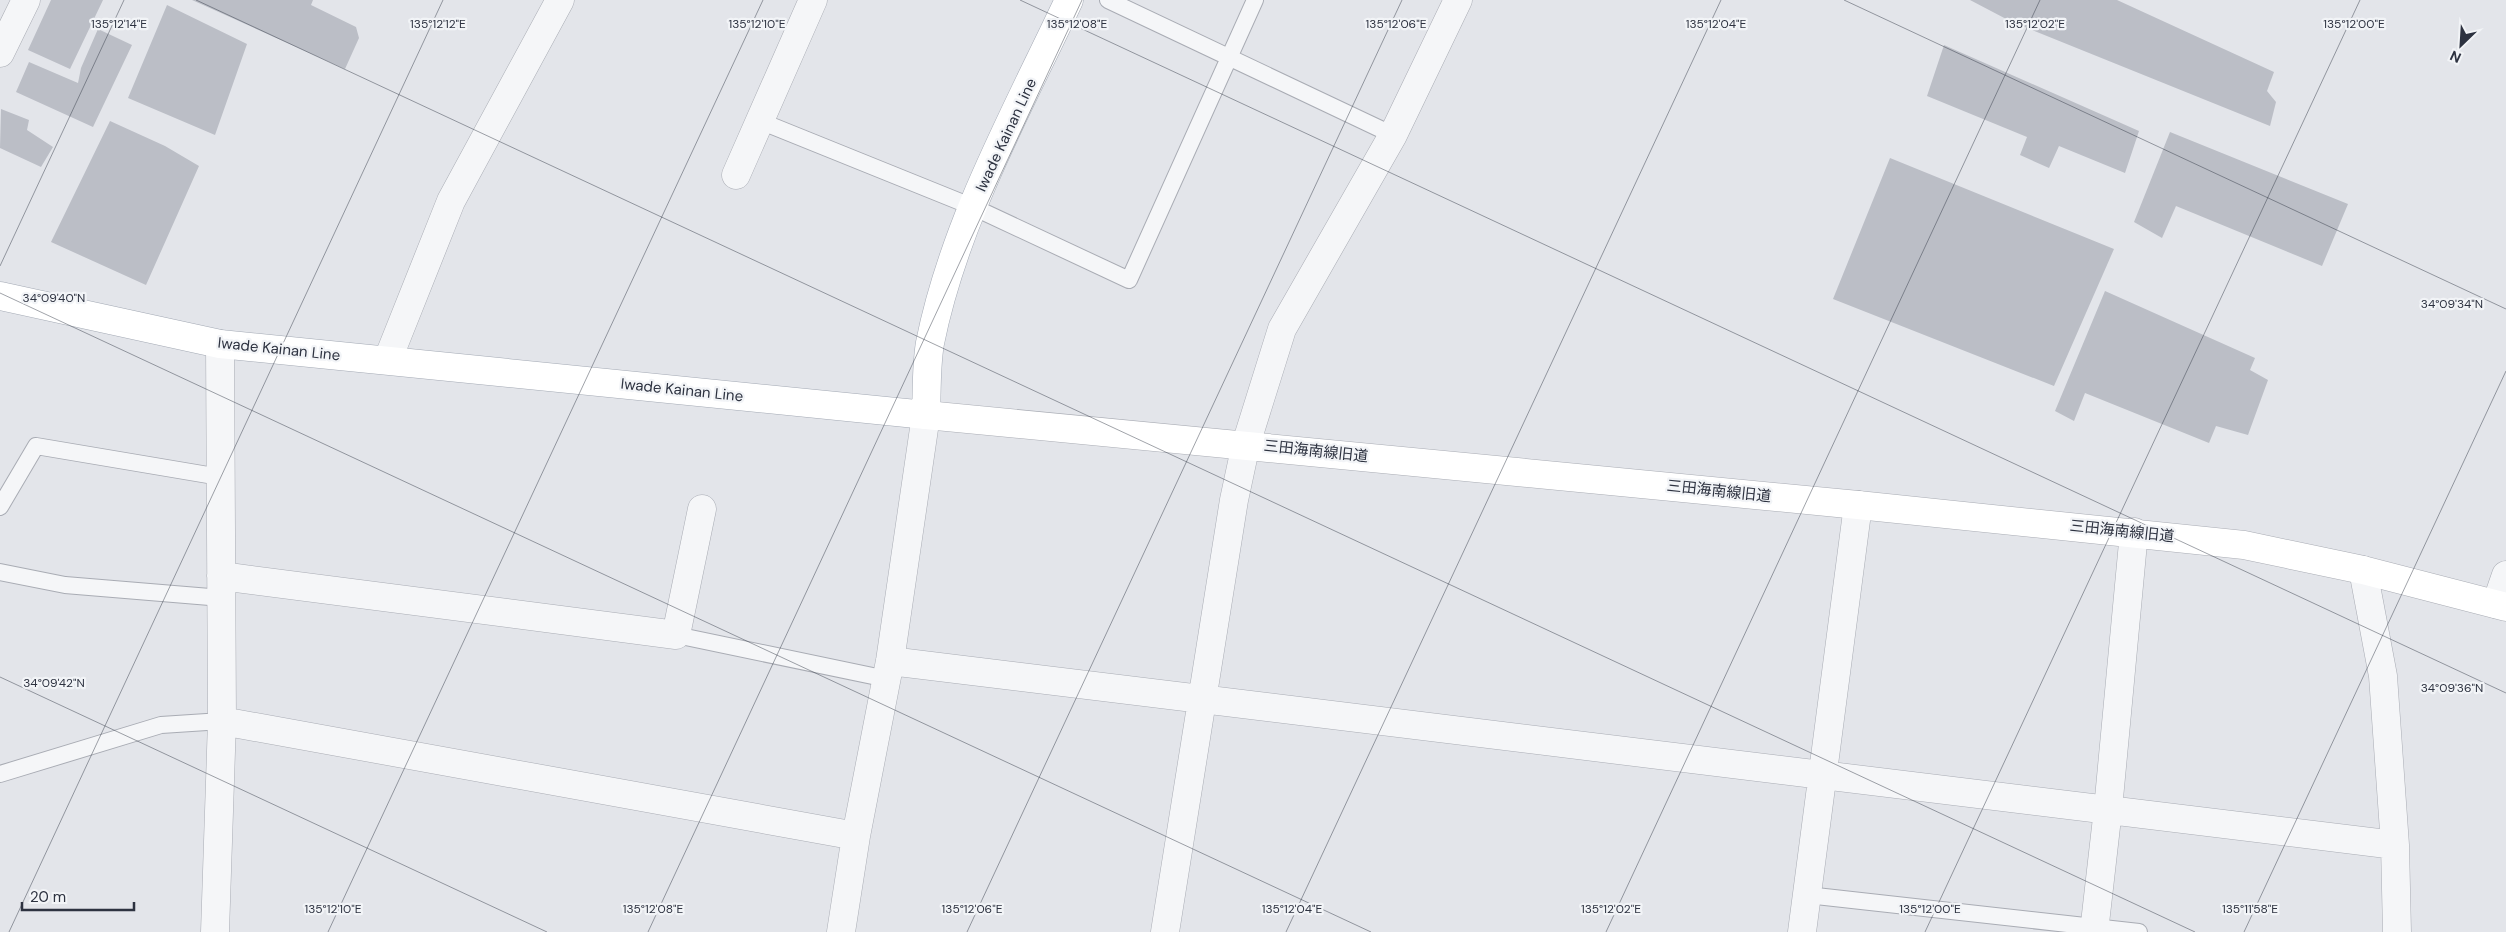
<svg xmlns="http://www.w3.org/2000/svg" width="2506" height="932" font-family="'DM Sans','Noto Sans JP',sans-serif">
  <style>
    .building { fill: #bbbec6 }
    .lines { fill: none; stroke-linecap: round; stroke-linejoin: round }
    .lane-casing { stroke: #a9acb4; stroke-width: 18 }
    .street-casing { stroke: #a9acb4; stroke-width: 29 }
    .secondary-casing { stroke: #a9acb4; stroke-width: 29 }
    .primary-casing { stroke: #a3a9b4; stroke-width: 29 }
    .lane { stroke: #f5f6f8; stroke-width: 16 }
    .street { stroke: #f5f6f8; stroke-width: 28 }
    .secondary { stroke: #fff; stroke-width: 28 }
    .primary { stroke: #fff; stroke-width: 28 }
    .ticks { fill: none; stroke: #2d3240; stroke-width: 1; stroke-opacity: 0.45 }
    .labels { text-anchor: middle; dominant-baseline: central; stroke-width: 4.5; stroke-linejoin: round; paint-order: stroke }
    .street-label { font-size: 15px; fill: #2d3240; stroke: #f2f4f7 }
    .ticks-label { font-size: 12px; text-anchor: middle; fill: #2d3240; stroke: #f2f4f7; stroke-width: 4.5; stroke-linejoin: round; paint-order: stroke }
  </style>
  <rect width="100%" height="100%" fill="#e3e5ea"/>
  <path class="building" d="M51 0H103L70 69 28 50Z
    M192 0H313L311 5 356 27 359 38 345 69Z
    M1970 0H2117L2274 72 2267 91 2276 102 2270 126 2010 21Z
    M167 5 247 44 215 135 128 98Z
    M98 29 132 45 93 127 16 92 29 62 78 83 81 68Z
    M1944 45 2139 131 2125 173 2059 146 2049 168 2020 155 2027 137 1927 96Z
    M1 109 29 120 27 130 53 147 41 167 0 148Z
    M110 121 165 146 199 166 146 285 51 242Z
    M2170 132 2348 204 2322 266 2176 206 2162 238 2134 222Z
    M1890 158 2114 249 2054 386 1833 299Z
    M2105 291 2255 358 2250 370 2268 380 2248 435 2216 426 2209 443 2085 393 2074 421 2055 411Z"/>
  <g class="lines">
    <defs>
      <path id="lane" d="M1108 0 1393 135
        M760 121 973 207 1129 280 1255 0
        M0 507 36 446 220 477
        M0 572 65 585 222 598
        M676 635 887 679
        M0 774 161 725 222 721
        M1807 895 2139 932"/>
      <path id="street" d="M0 53 26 0
        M736 175 813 0
        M388 359 451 201 560 0
        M2363 570 2383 676 2395 845 2397 932
        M221 576 676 635 702 509
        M2496 604 2506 575
        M890 661 2395 845
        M222 721 856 836
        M215 932 222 721 220 344
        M841 932 856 836 890 661 926 415
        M1165 932 1234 500 1246 444 1282 329 1393 135 1458 0
        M1802 932 1858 505
        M2094 932 2108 809 2134 532"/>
      <path id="secondary" d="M926 415 1858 505 2244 545 2363 570 2506 607"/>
      <path id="primary" d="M0 296 220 344 926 415C927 392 926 366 930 343 954 223 1017 111 1069 0"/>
    </defs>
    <use href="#lane" class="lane-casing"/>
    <use href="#street" class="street-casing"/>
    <use href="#secondary" class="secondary-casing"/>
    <use href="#primary" class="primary-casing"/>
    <use href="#lane" class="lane"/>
    <use href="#street" class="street"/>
    <use href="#secondary" class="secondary"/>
    <use href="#primary" class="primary"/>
  </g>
  <path class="ticks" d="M196 0 2195 932M1020 0 2506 693M1844 0 2506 309M0 266 124 0M0 293 1371 932M0 677 547 932M9 932 443 0M328 932 763 0M648 932 1082 0M967 932 1402 0M1286 932 1721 0M1606 932 2040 0M1925 932 2360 0M2244 932 2506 371"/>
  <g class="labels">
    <g class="street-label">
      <text transform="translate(1006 135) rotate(-65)">Iwade Kainan Line</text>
      <text transform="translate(279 349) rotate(6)">Iwade Kainan Line</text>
      <text transform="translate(682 390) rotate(6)">Iwade Kainan Line</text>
      <text transform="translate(1316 451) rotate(6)">三田海南線旧道</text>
      <text transform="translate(1719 491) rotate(6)">三田海南線旧道</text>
      <text transform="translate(2122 531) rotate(6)">三田海南線旧道</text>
    </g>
  </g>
  <g class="ticks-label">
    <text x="119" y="28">135°12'14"E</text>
    <text x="438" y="28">135°12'12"E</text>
    <text x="757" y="28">135°12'10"E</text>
    <text x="1077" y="28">135°12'08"E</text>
    <text x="1716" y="28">135°12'04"E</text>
    <text x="2035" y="28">135°12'02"E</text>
    <text x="2354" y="28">135°12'00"E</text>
    <text x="1396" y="28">135°12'06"E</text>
    <text x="54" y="302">34°09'40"N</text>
    <text x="2452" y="308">34°09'34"N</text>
    <text x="54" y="687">34°09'42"N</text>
    <text x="2452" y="692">34°09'36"N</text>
    <text x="333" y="913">135°12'10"E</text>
    <text x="653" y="913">135°12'08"E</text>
    <text x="972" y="913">135°12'06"E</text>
    <text x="1292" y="913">135°12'04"E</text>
    <text x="1611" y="913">135°12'02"E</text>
    <text x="1930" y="913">135°12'00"E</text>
    <text x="2250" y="913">135°11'58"E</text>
  </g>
  <g transform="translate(2461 45) rotate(205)" stroke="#f2f4f7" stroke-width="4" paint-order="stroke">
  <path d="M0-4L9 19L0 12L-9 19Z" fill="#2d3240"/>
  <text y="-8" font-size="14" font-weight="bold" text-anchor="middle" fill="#2d3240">N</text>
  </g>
  <path d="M22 902v8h112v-8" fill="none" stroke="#2d3240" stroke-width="2.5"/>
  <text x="30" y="902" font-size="15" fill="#2d3240" stroke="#f2f4f7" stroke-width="4" paint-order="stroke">20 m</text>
</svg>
